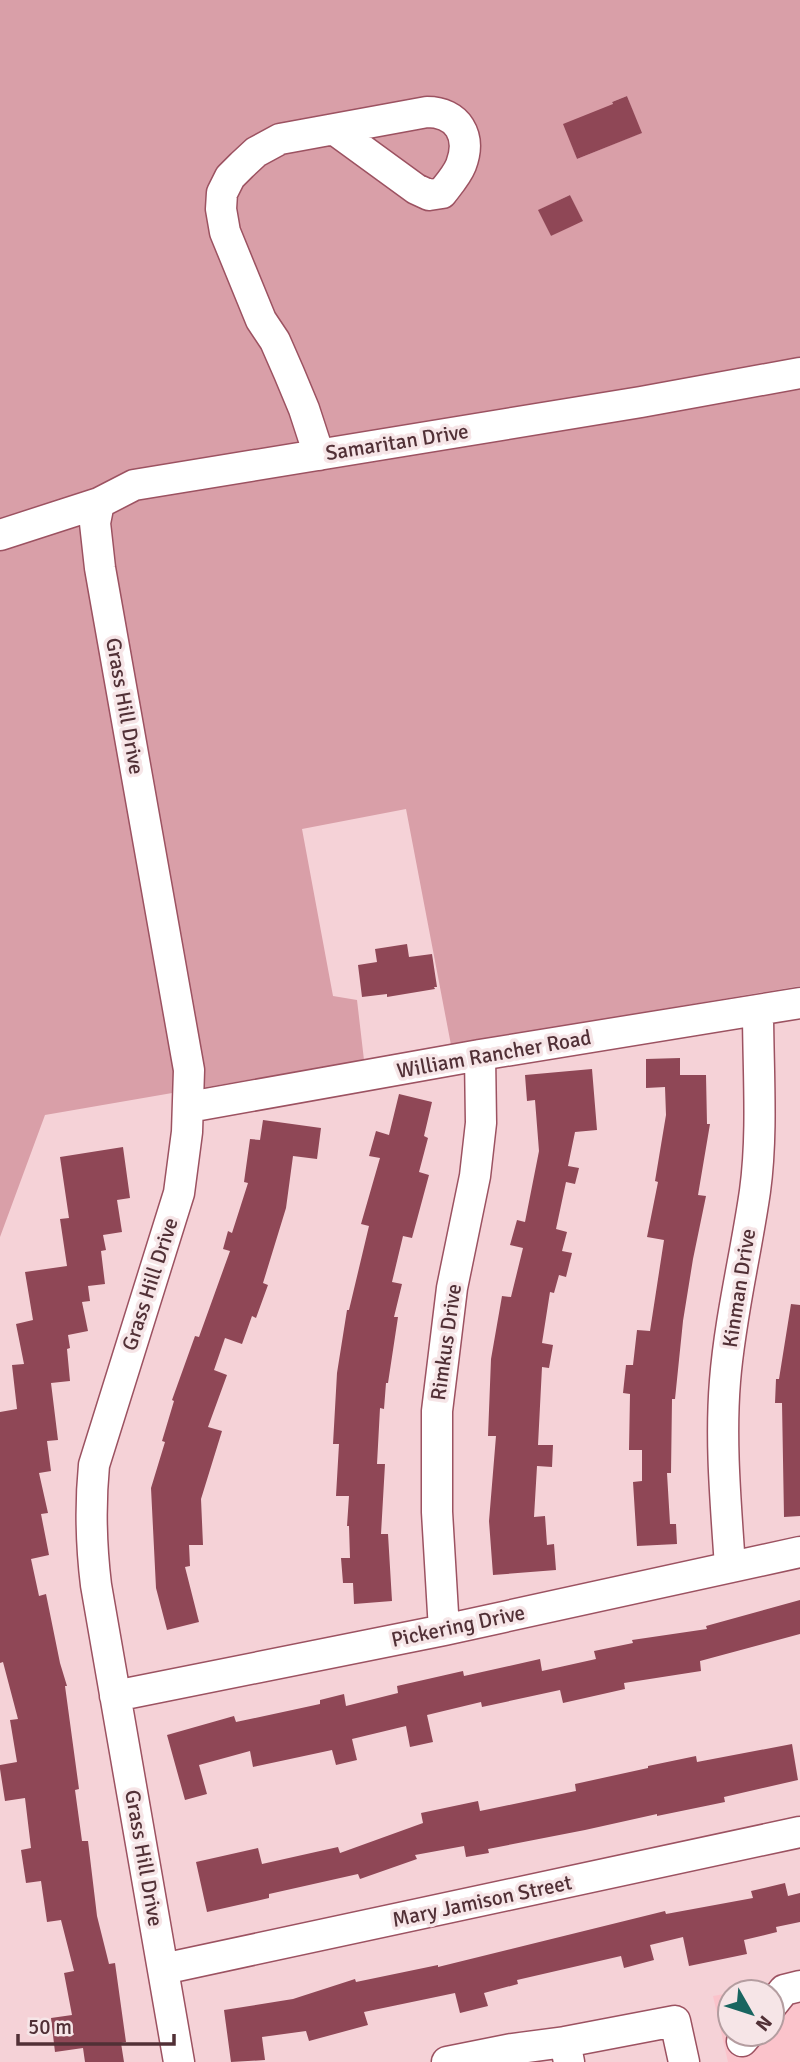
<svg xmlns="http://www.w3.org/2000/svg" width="800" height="2062" font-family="Signika,sans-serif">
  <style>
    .built { fill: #fbc3cb }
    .green { fill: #d99fa8; fill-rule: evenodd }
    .building { fill: #8f4756 }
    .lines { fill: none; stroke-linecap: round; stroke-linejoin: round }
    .minor-casing { stroke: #9c5261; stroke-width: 33 }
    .minor { stroke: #fff; stroke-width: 30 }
    .labels { text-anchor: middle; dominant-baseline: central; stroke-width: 7; stroke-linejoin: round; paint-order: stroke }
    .street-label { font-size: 21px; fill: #513036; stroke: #f6e5e7 }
  </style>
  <rect width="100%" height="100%" fill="#f5d2d7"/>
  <path class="built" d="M800 1978V2062H728L713 1996 730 1993V2034H772V1992H733Z"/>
  <path class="green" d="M0 0H800V986L451 1045 406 809 302 829 333 996 357 1000 364 1060 45 1115 0 1237ZM627 96 641 133 577 159 564 124 616 113 612 102ZM570 195 582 220 551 236 539 210Z"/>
  <path class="building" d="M627 96 642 133 577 159 563 124 613 104 612 102Z
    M570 195 583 221 551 236 538 210Z
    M407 944 409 957 432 954 437 987H434L435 989 387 997V994L362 997 358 965 377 962 375 949Z
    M680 1058V1075H706L707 1124H710L698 1195 706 1196 693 1259 683 1321 675 1399H672L671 1473H667L670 1524H676L677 1544 637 1546 633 1482 642 1481V1450H629L630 1394 623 1393 626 1365H633L637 1330 650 1331 664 1240 647 1237 658 1182 655 1181 666 1115 665 1087 646 1088V1059Z
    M592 1069 597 1130 575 1132 568 1166 579 1168 575 1184 566 1182 556 1229 567 1232 562 1251 572 1253 566 1277 559 1275 554 1293 550 1292 542 1343 553 1345 549 1368 542 1367 538 1445H553L552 1467 537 1466 534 1517 545 1516 547 1545 554 1544 556 1570 493 1575 489 1521 496 1436H488L491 1359 502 1296 511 1297 523 1248 510 1245 517 1220 525 1222 539 1151 535 1100 527 1101 525 1075Z
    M399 1094 432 1102 424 1136 428 1138 419 1172 429 1175 412 1238 403 1236 392 1282 402 1284 394 1317H398L388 1383H386L384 1409 380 1408 377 1464H385L381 1534H388L392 1601 354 1604 353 1583H343L341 1558H350L349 1526H347L349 1496H336L339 1444H333L337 1373 347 1310H349L369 1226 361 1224 380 1158 369 1156 376 1131 389 1135Z
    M263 1120 321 1128 317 1159 293 1156 286 1208 263 1283 268 1285 256 1318 252 1316 242 1344 225 1338 214 1370 227 1375 208 1427 222 1431 201 1499 203 1545H189L190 1566 185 1567 199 1622 167 1630 156 1588 151 1488 165 1442 162 1441 174 1401 172 1400 195 1336 199 1337 230 1251 223 1249 228 1231 232 1233 248 1183 244 1182 250 1139 260 1140Z
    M123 1147 130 1198 117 1200 122 1232 103 1235 106 1250 101 1251 105 1284 88 1286 90 1301 82 1302 88 1331 68 1335 70 1348 67 1349 70 1381 51 1383 58 1440 47 1441 51 1471 39 1473 48 1513 41 1514 49 1555 31 1559 39 1596 46 1594 60 1663 67 1686H65L79 1789 75 1790 82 1841H88L97 1916 109 1964 115 1963 126 2042 121 2043 124 2062H85L83 2048 55 2052 51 2018 72 2015 64 1973 74 1971 61 1920 47 1922 41 1881 26 1883 21 1850 31 1848 25 1798 5 1801 0 1769V1765L17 1762 10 1720 18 1719 3 1662 0 1663V1412L17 1409 12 1365 24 1364 16 1324 33 1320 25 1272 67 1266 60 1219 69 1218 60 1157Z
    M791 1304 800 1305V1516L784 1517 782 1403H775L776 1379H779Z
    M800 1600V1634L700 1661 701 1671 624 1683 625 1689 563 1703 560 1690 482 1707 481 1702 427 1715 433 1742 410 1747 406 1726 352 1739 357 1760 336 1765 332 1750 253 1767 250 1751 199 1765 207 1794 185 1800 167 1735 234 1716 236 1722 320 1704V1700L344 1694 346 1706 398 1693 397 1686 463 1671 464 1676 540 1659 542 1671 596 1659 594 1651 633 1643 632 1640 707 1629 706 1626Z
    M792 1744 798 1780 724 1797 725 1802 657 1816V1814L585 1830 488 1849 489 1853 466 1857 464 1846 415 1855 417 1859 360 1879 358 1874 269 1894V1898L207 1912 196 1862 258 1848 262 1864 338 1847 340 1853 423 1823 421 1813 478 1801 480 1811 576 1791 575 1784 648 1768V1766L696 1756 697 1762Z
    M785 1883 788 1896 800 1893V1922L776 1927 777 1932 744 1940 747 1954 689 1966 683 1937 650 1945 654 1960 624 1968 621 1956 517 1980 518 1984 484 1993 488 2006 460 2013 455 1993 364 2012 368 2025 309 2041 306 2031 262 2037 265 2060 231 2062 224 2010 293 1999 355 1979 356 1982 438 1965V1967L665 1911 666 1914 753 1898 751 1891Z"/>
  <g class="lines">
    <defs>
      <path id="minor" d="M319 455 304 409 289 373 275 341 261 320 225 232 221 209 222 193 230 177 242 165 256 152 280 139 427 112C458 112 472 136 461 165 457 175 449 184 442 193L429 195 416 189 335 130
        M99 503 95 523 100 568 189 1070 187 1132 179 1193 94 1465C90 1506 91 1544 96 1585L179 2062
        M0 535 99 503 134 485 641 402 800 373
        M189 1107 480 1055 800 1003
        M730 1567C726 1505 720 1443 725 1381 730 1317 746 1254 755 1191 763 1132 758 1069 758 1010
        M444 1630 437 1512V1411L452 1288 475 1176 481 1123 480 1055
        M115 1696 444 1630 800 1552
        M163 1969 800 1832
        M772 2005 784 1990 800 1986
        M742 2041 748 2034
        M565 2042 675 2021 684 2062
        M447 2062 512 2049 565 2042 569 2062"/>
    </defs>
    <use href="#minor" class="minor-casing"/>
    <use href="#minor" class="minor"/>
  </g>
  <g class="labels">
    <g class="street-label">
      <text transform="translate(397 442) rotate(-9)">Samaritan Drive</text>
      <text transform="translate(125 706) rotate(80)">Grass Hill Drive</text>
      <text transform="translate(494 1054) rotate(-10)">William Rancher Road</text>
      <text transform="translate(150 1284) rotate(-72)">Grass Hill Drive</text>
      <text transform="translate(739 1288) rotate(-81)">Kinman Drive</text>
      <text transform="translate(446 1342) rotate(-82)">Rimkus Drive</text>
      <text transform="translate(458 1626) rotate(-12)">Pickering Drive</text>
      <text transform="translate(144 1858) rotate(80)">Grass Hill Drive</text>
      <text transform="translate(482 1901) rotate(-12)">Mary Jamison Street</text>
    </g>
  </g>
  <g transform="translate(751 2013) rotate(129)"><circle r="33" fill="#f6e5e7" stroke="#b49da0" stroke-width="2"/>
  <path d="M0-5L12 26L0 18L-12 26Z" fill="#186560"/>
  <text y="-10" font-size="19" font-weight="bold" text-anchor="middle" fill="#513036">N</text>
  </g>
  <path d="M18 2034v10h156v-10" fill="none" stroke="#513036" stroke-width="3.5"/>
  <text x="28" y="2034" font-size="21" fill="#513036" stroke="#f6e5e7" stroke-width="5" paint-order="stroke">50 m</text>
</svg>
